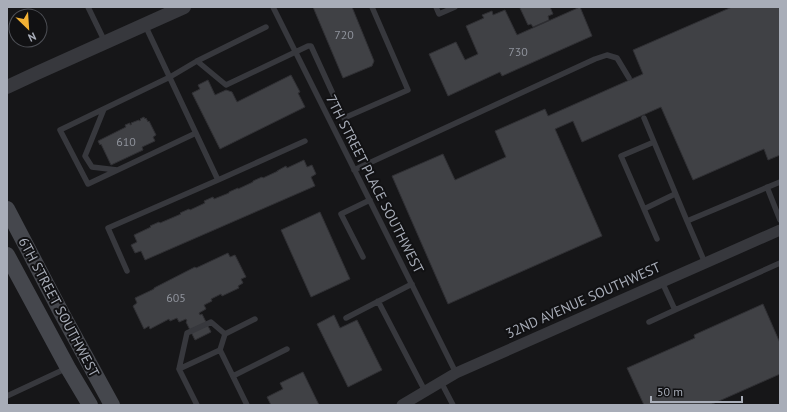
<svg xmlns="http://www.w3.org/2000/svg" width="787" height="412" font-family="'PT Sans',sans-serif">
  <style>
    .building { fill: #404145; stroke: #303034 }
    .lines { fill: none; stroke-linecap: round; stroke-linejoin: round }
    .service { stroke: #37383d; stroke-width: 5.5 }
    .minor { stroke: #37383d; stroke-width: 11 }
    .tertiary { stroke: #37383d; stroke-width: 14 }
    .secondary { stroke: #45474d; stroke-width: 16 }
    .labels { text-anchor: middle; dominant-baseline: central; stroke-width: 4; stroke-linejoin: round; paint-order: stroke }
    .number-label { font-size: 12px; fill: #8e929b }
    .street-label { font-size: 14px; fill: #a8adb8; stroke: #111113 }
  </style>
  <rect width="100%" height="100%" fill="#161618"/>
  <path class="building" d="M313 7H352L374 61 372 66 343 78Z
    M522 7H550L553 14 548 16 549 20 533 27 531 24 528 25 520 8Z
    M580 7 592 36 502 76 500 72 448 96 429 54 456 42 465 60 478 54 466 26 484 18 482 15 492 11 493 15 505 10 517 35Z
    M732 7H780V155L768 160 764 149 693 180 661 107 582 142 573 121 555 129 602 236 448 304 392 176 443 154 455 180 506 157 495 131 545 109 548 116 643 74 633 50Z
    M291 75 300 92 298 93 305 107 220 149 192 93 200 89 198 85 208 80 215 95 226 90 232 92 237 102Z
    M144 117 145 119 146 118 148 122 149 121 156 135 153 137 155 141 142 147 143 150 111 165 101 144 100 145 98 141 126 127 125 125 130 123V125L132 124 131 123 139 120V121L141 120 140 119Z
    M304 160 307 167 312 165 316 174 311 177 315 186 145 260 141 251 135 253 131 245 137 242 134 235 151 227 150 226 159 222 160 223 181 214 180 213 189 209 190 210 205 203 204 201 213 197 214 199 229 193V192L238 188V189L253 182V181L262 177 263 178 278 171H277L286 166 287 168Z
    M320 212 350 279 311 297 281 230Z
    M228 253 230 257 235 255 246 277 241 279 243 283 238 286 239 288 222 296 221 294 211 299 212 301 204 305 206 309 199 313 200 315 202 314 211 332 195 340 186 322 187 321 186 319 179 322 177 318 170 321 169 319 150 329 149 326 144 329 133 306 137 303 135 298 154 289V288L195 267 196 268Z
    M763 304 780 343V374L710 405H644L627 368 695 338 694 335Z
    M334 315 340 328 357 320 382 370 348 387 317 324Z
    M303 372 319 405H271L267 397 283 389 280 383Z"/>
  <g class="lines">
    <path class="service" d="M88 7 105 42
      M273 7 456 373
      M436 7 439 14 455 7
      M145 25 218 180
      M197 61 226 85 308 46H311L344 118 408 90 372 7
      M104 109 85 156 92 167 117 170
      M644 118 654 142
      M196 133 88 184 60 130 170 77 197 61 266 27
      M354 170 595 59 607 55 617 58 629 78
      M767 187 780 220
      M675 194 644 209 621 156 654 142 687 221
      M644 209 657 239
      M363 257 341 214 370 200
      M705 263 687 221 780 182
      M127 271 108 228 218 180 305 141
      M662 282 675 310 780 263
      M378 301 425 391
      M346 318 412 284
      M649 322 675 310
      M220 350 247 405
      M179 369 187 333 211 322 225 334
      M233 376 287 349
      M441 382 453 405
      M7 396 67 368
      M197 405 179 369 220 350 225 334 255 319"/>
    <path class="minor" d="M402 405 456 373 780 230"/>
    <path class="tertiary" d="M7 87 37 73 184 7"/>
    <path class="secondary" d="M7 209 61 312 112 405
      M7 255 68 368 90 405"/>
  </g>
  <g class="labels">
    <g class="number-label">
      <text x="344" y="34">720</text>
      <text x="518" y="51">730</text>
      <text x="126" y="141">610</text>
      <text x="176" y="297">605</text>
    </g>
    <g class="street-label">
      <text transform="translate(375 184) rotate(63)">7TH STREET PLACE SOUTHWEST</text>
      <text transform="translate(583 300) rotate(-24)">32ND AVENUE SOUTHWEST</text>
      <text transform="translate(59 307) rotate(62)">6TH STREET SOUTHWEST</text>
    </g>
  </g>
  <rect width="787" height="412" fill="none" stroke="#a8adb8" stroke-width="16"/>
  <g transform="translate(28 28) rotate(155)"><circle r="19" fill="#111113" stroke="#4d4f55"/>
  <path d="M0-3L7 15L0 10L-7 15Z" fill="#f2b134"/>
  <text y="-6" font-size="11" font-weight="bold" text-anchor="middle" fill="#a8adb8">N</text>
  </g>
  <path d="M651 396v6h91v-6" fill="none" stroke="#a8adb8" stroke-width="2"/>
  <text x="657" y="396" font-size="12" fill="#a8adb8" stroke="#111113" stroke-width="3" paint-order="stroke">50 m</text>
</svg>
